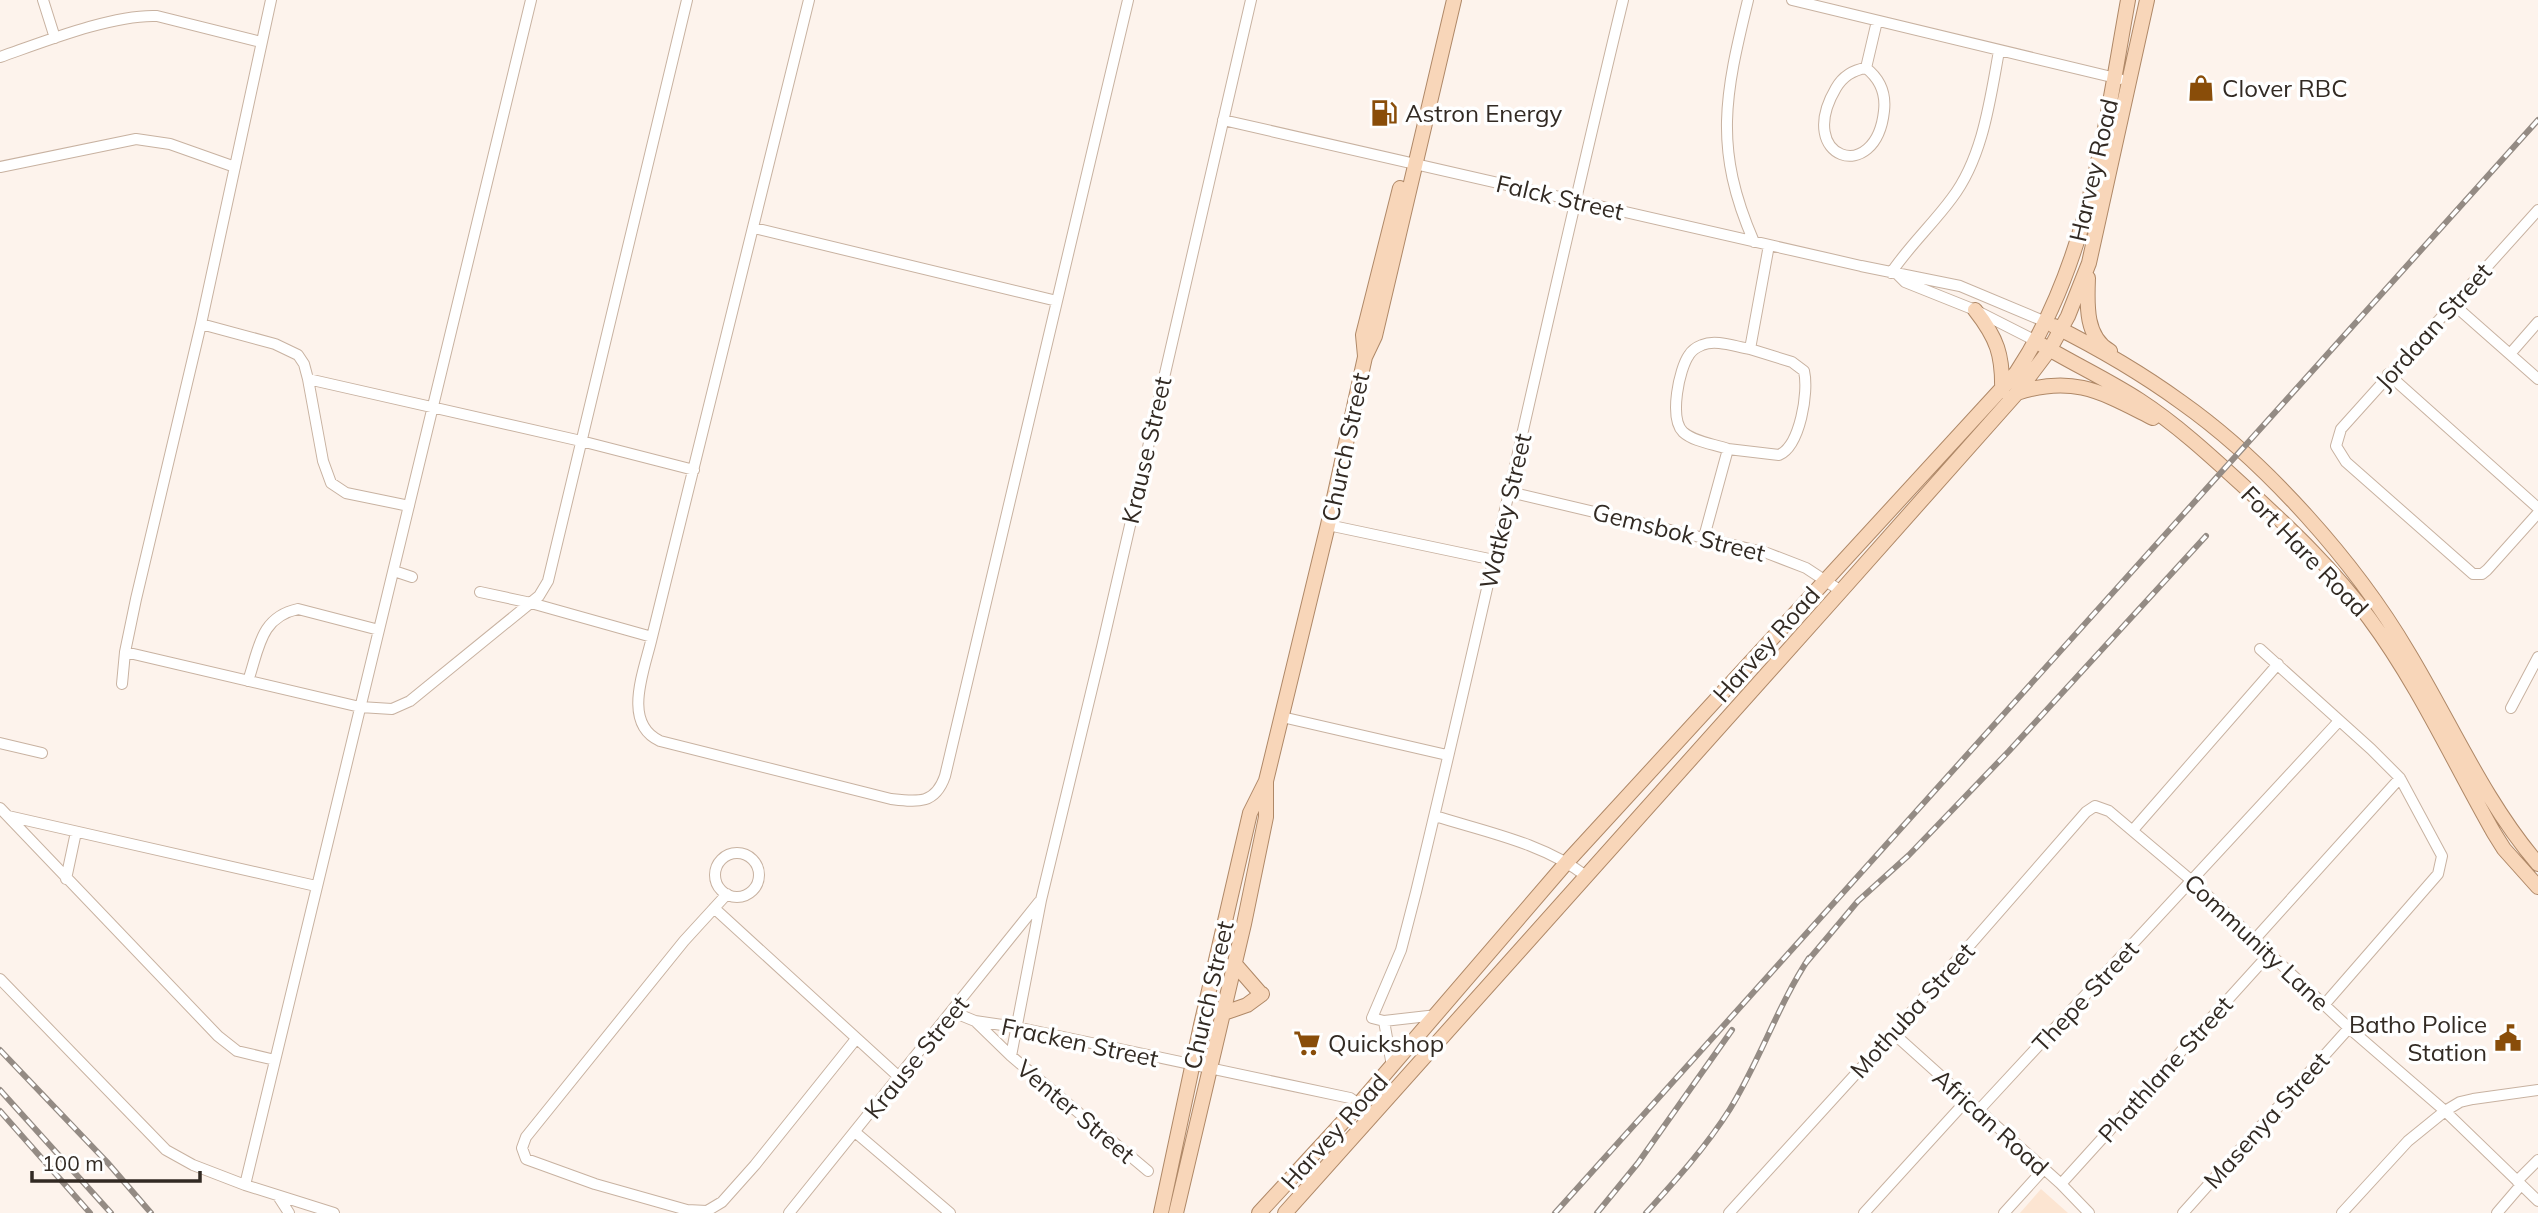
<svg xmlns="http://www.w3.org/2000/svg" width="2538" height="1213" font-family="Mulish,sans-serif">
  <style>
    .built { fill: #fce5d2 }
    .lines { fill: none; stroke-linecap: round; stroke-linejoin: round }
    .minor-casing { stroke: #c8b2a1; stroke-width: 12 }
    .major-casing { stroke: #af8867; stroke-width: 16 }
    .minor { stroke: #fff; stroke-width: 10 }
    .major { stroke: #f8d6b9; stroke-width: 14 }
    .rail-casing { stroke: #948b84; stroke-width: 6 }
    .rail { stroke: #fff; stroke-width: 3.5; stroke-dasharray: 10; stroke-linecap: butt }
    .labels { text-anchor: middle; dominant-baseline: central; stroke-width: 7; stroke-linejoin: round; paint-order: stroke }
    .poi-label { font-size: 24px; fill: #322a23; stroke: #fff; text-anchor: start }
    .street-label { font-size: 24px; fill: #322a23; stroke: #fff }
  </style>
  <rect width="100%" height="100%" fill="#fdf3ec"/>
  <path class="built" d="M2041 1189 2068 1213H2020Z"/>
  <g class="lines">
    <defs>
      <path id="minor" d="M43 0 55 38
        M809 0 652 637C645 669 621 723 660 741L891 799C917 802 935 805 945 776L1128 0
        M1748 0C1725 95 1713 148 1754 242
        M1792 0 2120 79
        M0 57C43 42 113 14 157 16L261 42
        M1866 68C1880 79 1886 94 1884 111 1876 186 1794 159 1836 88 1843 76 1853 70 1866 68Z
        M1866 68 1877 21
        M1223 120 1861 266 1960 286 2046 322
        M0 167 136 139 170 144 235 167
        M2538 210 2341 429 2336 446 2346 462 2473 574H2482L2487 570 2538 513
        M754 228 1057 301
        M1891 273C1909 246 1933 224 1952 198 1983 157 1990 100 1999 51
        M1897 274 1905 282 1975 310 2036 341
        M2453 304 2538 379
        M201 324 275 344 298 355 304 364 308 379 323 461 331 483 346 493 409 506
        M2510 354 2538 322
        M2388 374 2538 508
        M308 379 581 441 694 470
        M1728 449 1779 455C1800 446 1809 392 1804 371L1792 362 1750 349
        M1510 492 1767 553 1806 568 1841 591
        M1328 525 1494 560
        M1704 537 1728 449C1714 444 1694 442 1683 432 1669 418 1679 369 1689 355 1692 350 1697 347 1702 345 1716 339 1736 347 1750 349L1769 245
        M394 571 412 577
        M480 592 531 603 652 637
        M2260 649 2371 749 2400 778 2442 856 2438 874 2324 1005
        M125 652 360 707 392 709 410 701 539 596 548 581 687 0
        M248 681C259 649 260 617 298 609L379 630
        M122 684 125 652 136 599 201 324 271 0
        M2511 708 2538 657
        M1282 717 1447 755
        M0 743 42 753
        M0 808 218 1036 237 1051 275 1060
        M8 816 316 886
        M1435 816C1486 832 1543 843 1586 876
        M2133 830 2278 664
        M715 875a22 22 0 1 1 44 0a22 22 0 1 1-44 0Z
        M66 879 76 832
        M727 894 684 941 526 1137 522 1148 526 1159 595 1184 687 1210 707 1211 722 1202 755 1165 856 1039
        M714 908 899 1077
        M2255 939 2400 778
        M0 979 166 1150 193 1165 245 1185 334 1213
        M953 1012 975 1021 1016 1027 1350 1098 1359 1104 1369 1120
        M1437 1015 1384 1021 1372 1018 1401 950 1416 892C1488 595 1551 297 1623 0
        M975 1021 1011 1056 1148 1171
        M1384 1021 1392 1066
        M1893 1033 2061 1184 2089 1213
        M1011 1056 1041 900 1102 647 1251 0
        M1978 1111 2339 721
        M855 1132 950 1213
        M2517 1181 2538 1160
        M2061 1184 2270 953
        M245 1185 531 0
        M278 1196 289 1213
        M789 1213 1039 902
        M1729 1213 1893 1033 2086 812 2095 806 2109 811 2192 881 2349 1028 2445 1111 2538 1201
        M1864 1213 1966 1101
        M2004 1213 2044 1169
        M2183 1213 2349 1028
        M2342 1213 2408 1141 2445 1111 2460 1102 2473 1099 2538 1090
        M2497 1213 2521 1185"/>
      <path id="major" d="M2088 278C2087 304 2085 337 2110 351
        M1975 310C1997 338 2003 355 2002 391
        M2054 326C2098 348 2141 373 2181 402 2266 462 2355 562 2408 652 2451 723 2484 801 2538 864
        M2042 345C2074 364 2108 380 2139 400 2179 426 2214 459 2249 491 2292 530 2335 571 2369 618 2418 684 2453 761 2494 833L2504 849 2538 887
        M1365 356 1363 335 1400 188
        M2017 393C2074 374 2103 393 2153 418
        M1234 963 1261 994
        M1221 1014 1247 1005 1262 994
        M1161 1213 1201 1025 1250 813 1266 781 1328 525 1365 357 1375 336 1454 0
        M1176 1213 1244 924 1266 817V781
        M1259 1213 1353 1111 1567 862 2016 373C2089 263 2105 127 2128 0
        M1285 1213 1841 591 2016 394 2050 349 2068 316 2089 263 2147 0"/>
    </defs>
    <use href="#minor" class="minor-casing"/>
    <use href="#major" class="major-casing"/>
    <use href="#minor" class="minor"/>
    <use href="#major" class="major"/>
    <defs>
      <path id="rail" d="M1805 964 1858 901 1909 855 2009 751 2206 536
        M0 1050 107 1162 151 1213
        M0 1090 111 1213
        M0 1111 90 1213
        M1555 1213 2538 120
        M1597 1213 1638 1163 1732 1030
        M1646 1213C1676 1180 1706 1147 1730 1109 1760 1060 1778 1005 1809 958"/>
    </defs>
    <use href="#rail" class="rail-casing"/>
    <use href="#rail" class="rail"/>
  </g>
  <defs>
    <symbol id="shop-bare" viewBox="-9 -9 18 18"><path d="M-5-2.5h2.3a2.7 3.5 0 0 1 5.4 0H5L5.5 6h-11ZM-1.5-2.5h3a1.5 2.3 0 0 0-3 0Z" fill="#894d09" stroke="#fff" stroke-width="2.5" paint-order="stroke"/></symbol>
    <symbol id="fuel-bare" viewBox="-9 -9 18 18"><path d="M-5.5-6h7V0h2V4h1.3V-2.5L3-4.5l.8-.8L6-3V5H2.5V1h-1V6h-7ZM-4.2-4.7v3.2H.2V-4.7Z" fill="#894d09" stroke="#fff" stroke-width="2.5" paint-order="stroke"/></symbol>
    <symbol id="civic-bare" viewBox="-9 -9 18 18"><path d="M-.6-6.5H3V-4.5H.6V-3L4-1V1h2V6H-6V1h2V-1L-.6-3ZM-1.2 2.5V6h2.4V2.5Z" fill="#894d09" stroke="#fff" stroke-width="2.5" paint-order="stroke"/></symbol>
    <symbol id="supermarket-bare" viewBox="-9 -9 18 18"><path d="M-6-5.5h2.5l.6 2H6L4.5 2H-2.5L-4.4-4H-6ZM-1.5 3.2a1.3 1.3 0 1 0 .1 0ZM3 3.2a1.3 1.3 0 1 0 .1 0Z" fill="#894d09" stroke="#fff" stroke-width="2.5" paint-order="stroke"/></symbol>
  </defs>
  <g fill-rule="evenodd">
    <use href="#shop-bare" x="2182" y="69" width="38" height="38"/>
    <use href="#fuel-bare" x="1365" y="94" width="38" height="38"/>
    <use href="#civic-bare" x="2489" y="1019" width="38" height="38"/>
    <use href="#supermarket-bare" x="1288" y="1024" width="38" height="38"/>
  </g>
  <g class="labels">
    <g class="poi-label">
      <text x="2222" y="88">Clover RBC</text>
      <text x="1405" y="113">Astron Energy</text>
      <text x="2487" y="1024" text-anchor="end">Batho Police<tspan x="2487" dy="28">Station</tspan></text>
      <text x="1328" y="1043">Quickshop</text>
    </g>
    <g class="street-label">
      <text transform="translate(2093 170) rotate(-77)">Harvey Road</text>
      <text transform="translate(1560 197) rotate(13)">Falck Street</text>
      <text transform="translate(2433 326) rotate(-48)">Jordaan Street</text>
      <text transform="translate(1345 447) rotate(-78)">Church Street</text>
      <text transform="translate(1146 450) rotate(-77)">Krause Street</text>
      <text transform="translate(1505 511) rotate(-77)">Watkey Street</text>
      <text transform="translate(1679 532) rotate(14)">Gemsbok Street</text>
      <text transform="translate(2305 551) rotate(46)">Fort Hare Road</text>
      <text transform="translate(1766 644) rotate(-48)">Harvey Road</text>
      <text transform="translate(2257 942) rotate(43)">Community Lane</text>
      <text transform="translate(1208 995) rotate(-77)">Church Street</text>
      <text transform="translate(2085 996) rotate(-47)">Thepe Street</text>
      <text transform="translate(1912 1010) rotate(-48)">Mothuba Street</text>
      <text transform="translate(1080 1042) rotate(12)">Fracken Street</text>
      <text transform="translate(916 1057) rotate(-51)">Krause Street</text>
      <text transform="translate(2165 1069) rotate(-48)">Phathlane Street</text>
      <text transform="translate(1076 1111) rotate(40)">Venter Street</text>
      <text transform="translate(2266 1120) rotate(-48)">Masenya Street</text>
      <text transform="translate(1991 1122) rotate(42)">African Road</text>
      <text transform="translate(1334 1131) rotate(-48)">Harvey Road</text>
    </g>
  </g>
  <path d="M32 1171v10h168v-10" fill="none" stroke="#322a23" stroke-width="3.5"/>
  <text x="42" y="1171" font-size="21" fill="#322a23" stroke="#ffffff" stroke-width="5" paint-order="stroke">100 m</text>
</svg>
